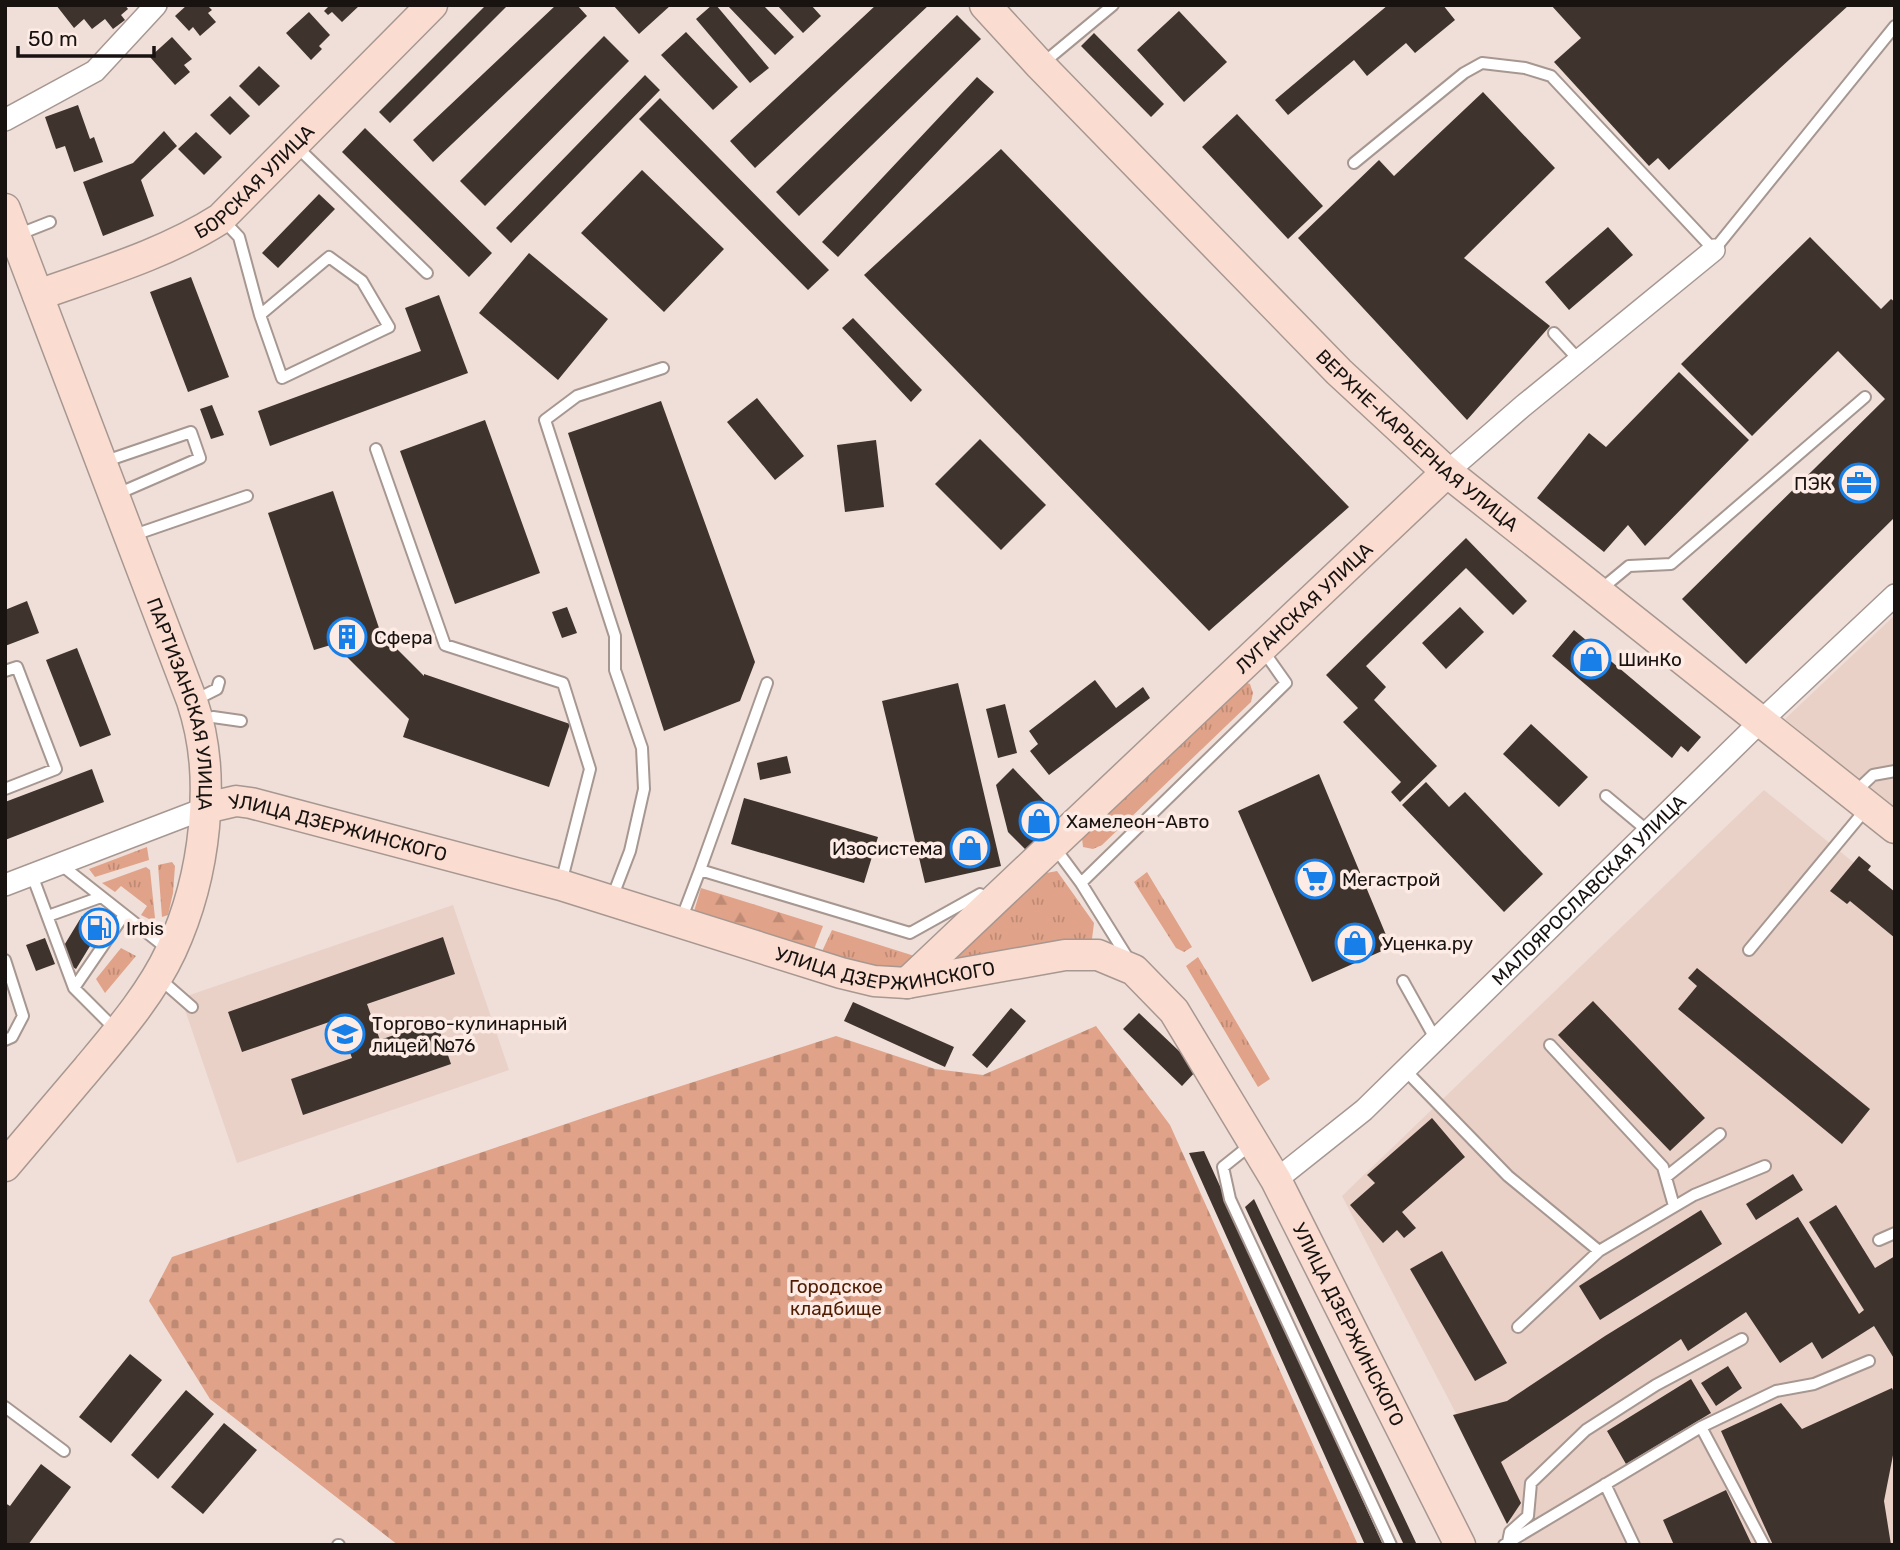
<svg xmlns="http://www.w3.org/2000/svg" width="1900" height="1550" font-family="Rubik,sans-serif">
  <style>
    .built { fill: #e9d1c7 }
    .grass { fill: url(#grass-tufts) }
    .forest { fill: url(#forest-firs) }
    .cemetery { fill: url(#cemetery-stones) }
    .building { fill: #3f332e }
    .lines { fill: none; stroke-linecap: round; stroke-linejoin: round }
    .lane-casing { stroke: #a79791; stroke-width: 14 }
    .street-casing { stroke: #a79791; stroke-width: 24 }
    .secondary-casing { stroke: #a79791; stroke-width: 33 }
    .lane { stroke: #fff; stroke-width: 10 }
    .street { stroke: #fff; stroke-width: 21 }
    .secondary { stroke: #faddd0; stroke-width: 30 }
    .labels { text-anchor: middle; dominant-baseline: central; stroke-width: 7; stroke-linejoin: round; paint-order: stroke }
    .street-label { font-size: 19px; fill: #181210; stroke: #fdece5 }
    .poi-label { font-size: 19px; fill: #181210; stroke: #fdece5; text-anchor: start }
    .park-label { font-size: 19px; fill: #501d03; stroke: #fdece5 }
  </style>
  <defs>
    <pattern id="grass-tufts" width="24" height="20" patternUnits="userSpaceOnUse" patternTransform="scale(1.75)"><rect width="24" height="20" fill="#e0a288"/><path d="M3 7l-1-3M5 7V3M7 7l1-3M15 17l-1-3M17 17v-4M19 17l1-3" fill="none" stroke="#bf8a74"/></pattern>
    <pattern id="forest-firs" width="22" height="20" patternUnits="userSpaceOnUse" patternTransform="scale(1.75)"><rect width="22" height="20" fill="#e0a288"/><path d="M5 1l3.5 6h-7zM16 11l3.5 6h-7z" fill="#bf8a74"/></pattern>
    <pattern id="cemetery-stones" width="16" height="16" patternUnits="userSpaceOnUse" patternTransform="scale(1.75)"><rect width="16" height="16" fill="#e0a288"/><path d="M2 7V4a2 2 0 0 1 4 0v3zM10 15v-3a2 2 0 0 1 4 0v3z" fill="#bf8a74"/></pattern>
  </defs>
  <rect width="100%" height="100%" fill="#efdfd8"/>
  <path class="built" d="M1895 615V810L1785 719Z
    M1764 790 1895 896V1545H1525L1342 1196Z
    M453 905 509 1070 237 1163 181 998Z"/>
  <path class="grass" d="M1242 681 1250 684 1253 693 1251 702 1102 845 1093 849 1083 847 1082 838Z
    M147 847 149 860 95 877 89 869Z
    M172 862 175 866 173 893 168 915 162 917 158 865Z
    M146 867 150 870 155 918 151 920 141 915 147 906 121 886 115 892 102 883Z
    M1057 871 1094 923 1092 939 933 971 1041 874Z
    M1147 872 1192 947 1184 952 1176 948 1134 882Z
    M832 930 924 959 894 977 818 960Z
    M121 948 136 956 105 993 96 979Z
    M1198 957 1270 1079 1258 1087 1186 966Z"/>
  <path class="forest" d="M701 888 823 926 811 957 692 918Z"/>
  <path class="cemetery" d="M1096 1026 1170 1125 1358 1545H398L210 1399 149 1301 172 1257 616 1107 836 1036 935 1069 983 1075Z"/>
  <path class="building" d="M56 5H125L128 9 121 15 125 20 113 29 105 19 92 29 84 19 74 28Z
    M187 5H207L212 10 208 13 216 22 200 36 193 27 189 31 175 16Z
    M326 5H360L342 22 332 12 328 15 324 11 328 7Z
    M486 5H508L390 123 379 112Z
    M556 5H577L587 16 433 162 413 140Z
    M613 5H671L639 34Z
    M712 5H716L769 68 750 83 696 19Z
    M727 5H763L794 37 775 55Z
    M777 5H811L821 16 803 33Z
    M876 5H929L755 168 730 141Z
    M1388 5H1443L1455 20 1415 53 1406 43 1367 76 1354 60 1288 115 1275 100Z
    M1551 5H1849L1669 170 1658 158 1649 166 1554 62 1581 38Z
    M1179 11 1227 62 1184 102 1137 50Z
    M309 12 330 35 319 46 322 49 311 60 286 33Z
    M957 15 981 39 799 216 776 192Z
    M686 32 738 87 713 110 661 55Z
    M1094 33 1164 104 1151 117 1081 46Z
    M604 36 629 61 485 206 460 181Z
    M172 37 192 59 184 65 190 72 175 85 150 57Z
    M259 66 280 86 259 106 239 86Z
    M645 75 660 90 511 243 496 228Z
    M977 77 994 92 838 257 822 242Z
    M1483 92 1555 168 1464 258 1550 326 1467 420 1298 238 1379 160 1394 176Z
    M230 96 250 116 230 135 210 115Z
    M660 98 829 270 808 290 639 119Z
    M78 105 90 139 94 137 103 162 74 172 65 146 56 149 45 117Z
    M1237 114 1323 206 1288 239 1202 147Z
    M365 128 492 253 469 277 342 152Z
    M164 131 177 146 141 180 154 216 103 236 83 182 133 163Z
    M196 132 222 157 204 175 178 149Z
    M1001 149 1349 507 1209 631 864 275Z
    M642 170 724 249 664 312 581 233Z
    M319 194 335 209 278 268 262 253Z
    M1608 227 1633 255 1569 310 1545 282Z
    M1810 237 1881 309 1891 299 1895 302V517L1746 664 1682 599 1885 399 1838 351 1752 436 1681 364Z
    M529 253 608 319 558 380 479 313Z
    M191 277 229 377 188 392 150 292Z
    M439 295 468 373 270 446 258 411 421 351 405 308Z
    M853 318 922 390 911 402 842 328Z
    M1679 372 1749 440 1645 546 1628 525 1604 552 1537 498 1589 433 1606 447Z
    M757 398 804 456 775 480 727 422Z
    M661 401 755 662 740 701 664 731 568 433Z
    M212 405 224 435 211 439 200 409Z
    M485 420 540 573 455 604 400 451Z
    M980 439 1046 505 1001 550 935 484Z
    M876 440 884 507 845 512 837 445Z
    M333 491 379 628 377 629 424 676V674L570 724 549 787 403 737 409 719 334 644 314 650 268 513Z
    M1466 538 1527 601 1513 615 1466 568 1366 666 1386 687 1374 700 1437 766 1400 802 1391 792 1401 782 1343 722 1358 708 1326 675Z
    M27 601 39 633 5 646V610Z
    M567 607 577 633 562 638 552 612Z
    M1460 607 1484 632 1446 669 1422 643Z
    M1574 630 1701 737 1688 752 1681 746 1672 758 1552 656Z
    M77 648 111 735 80 747 46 660Z
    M1095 680 1116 708 1143 687 1150 698 1049 775 1030 751 1038 744 1029 731Z
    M958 683 1001 866 925 883 882 701Z
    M1005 704 1017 753 998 758 986 709Z
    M1531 724 1588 777 1559 807 1503 754Z
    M787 756 791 773 760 780 757 763Z
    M1013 768 1060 817 1026 850 1008 832 996 785Z
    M92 769 104 802 5 840V802Z
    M1319 774 1391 947 1312 982 1238 811Z
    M1426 782 1449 807 1465 792 1543 874 1504 912 1402 805Z
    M744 798 878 837 864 883 731 844Z
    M1859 856 1871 866 1868 870 1895 892V938L1850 901 1847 904 1830 891Z
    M82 916 101 928 76 969 57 957Z
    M443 937 455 974 367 1004 380 1040 436 1020 451 1064 303 1115 291 1079 352 1058 338 1019 242 1052 228 1012Z
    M45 938 55 964 36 971 26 945Z
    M1697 968 1870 1109 1842 1144 1678 1009 1697 986 1688 978Z
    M1593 1001 1705 1118 1670 1151 1558 1035Z
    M853 1002 954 1047 945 1067 844 1021Z
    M1011 1008 1026 1021 987 1068 972 1055Z
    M1139 1013 1198 1069 1182 1086 1123 1029Z
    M1432 1118 1465 1157 1402 1212 1416 1228 1404 1238 1397 1230 1383 1243 1350 1205 1375 1183 1367 1175Z
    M1204 1151 1383 1545H1365L1189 1153Z
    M1793 1174 1803 1190 1756 1220 1746 1204Z
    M1254 1199 1417 1545H1404L1245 1207Z
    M1836 1205 1875 1268 1895 1256V1360L1874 1326 1822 1359 1812 1342 1780 1363 1746 1312 1688 1351 1681 1339 1501 1462 1521 1503 1507 1524 1453 1415 1507 1401 1605 1336 1798 1217 1859 1314 1864 1310 1809 1222Z
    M1701 1210 1722 1244 1600 1320 1579 1286Z
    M1442 1251 1507 1363 1475 1381 1410 1269Z
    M130 1354 162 1380 111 1443 79 1417Z
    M1728 1366 1742 1388 1716 1406 1701 1383Z
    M1691 1379 1711 1413 1626 1464 1607 1431Z
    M1892 1388 1895 1395V1445L1884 1501 1891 1545H1773L1721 1431 1781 1403 1802 1429Z
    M186 1390 214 1414 158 1479 131 1455Z
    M224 1423 257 1450 203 1514 171 1487Z
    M41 1464 71 1487 28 1545H5V1503L10 1506Z
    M1726 1490 1752 1545H1674L1663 1520Z"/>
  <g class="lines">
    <defs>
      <path id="lane" d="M1042 64 1113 5
        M296 146 427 273
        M1354 163 1464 73 1482 63 1525 68 1551 76 1714 250 1895 26
        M223 220 239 237 260 315 282 378 389 327 362 281 329 257 260 315
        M17 235 50 222
        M1554 333 1579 360
        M376 449 445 645 563 683 590 769 561 883
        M103 462 191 432 200 458 115 495
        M131 536 247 496
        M1600 590 1629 566 1671 564 1865 397
        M5 671 17 667 56 769 5 789
        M195 700 217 689 219 682
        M199 721 213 717 241 721
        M1853 794 1873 775 1895 771
        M1606 796 1649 832
        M1055 848 1081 883 1129 960
        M60 864 169 950
        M700 870 767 683
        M32 875 74 988 116 1030
        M1081 883 1286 683 1262 649
        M612 898 630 851 644 789 642 748 615 670V636L545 420 577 396 663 368
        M48 916 101 897
        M681 920 700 870 910 933 980 894 991 899
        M1749 950 1866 809
        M5 960 23 1016 12 1037 5 1040
        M160 979 192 1007
        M1403 981 1436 1040
        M74 988 124 915
        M1550 1045 1663 1167 1674 1206
        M1405 1070 1508 1176 1599 1251
        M1253 1143 1223 1167 1230 1199 1391 1545
        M1666 1177 1720 1134
        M1879 1240 1895 1233
        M1518 1327 1599 1251 1694 1195 1765 1166
        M5 1407 64 1451
        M1701 1427 1764 1545
        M1605 1484 1634 1545
        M1508 1542 1510 1532 1528 1516 1531 1483 1586 1430 1656 1385 1742 1339
        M338 1545H339
        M1504 1545 1701 1427 1776 1391 1814 1384 1869 1361"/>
      <g id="street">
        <path d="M5 120 95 71 156 5"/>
        <path d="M1447 472 1523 406 1714 250"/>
        <path d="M5 885 206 808"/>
        <path id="s1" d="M1276 1180 1364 1110 1761 721 1895 595"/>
      </g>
      <g id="secondary">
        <path id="s2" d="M985 5 1040 65 1339 372 1447 472 1895 828"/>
        <path id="s3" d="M5 209 192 701C206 743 208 783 204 827 200 869 189 912 171 951 151 994 118 1032 88 1068 60 1101 33 1133 5 1166"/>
        <path id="s4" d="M38 295C100 273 165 254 220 219L432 5"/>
        <path id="s5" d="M206 808 236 801 251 803 561 885 841 973 874 981 907 983 1065 955H1098L1134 970 1174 1011 1276 1180 1460 1545"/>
        <path id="s6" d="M907 983 1447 472"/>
      </g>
    </defs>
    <use href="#lane" class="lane-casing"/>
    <use href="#street" class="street-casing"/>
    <use href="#secondary" class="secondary-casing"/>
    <use href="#lane" class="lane"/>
    <use href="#street" class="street"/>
    <use href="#secondary" class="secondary"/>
  </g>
  <defs>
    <symbol id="office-ring" viewBox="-11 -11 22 22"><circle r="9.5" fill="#fdece5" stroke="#177fe7" stroke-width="1.5"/><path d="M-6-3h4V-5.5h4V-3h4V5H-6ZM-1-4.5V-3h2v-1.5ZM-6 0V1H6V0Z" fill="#177fe7"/></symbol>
    <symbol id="building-ring" viewBox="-11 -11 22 22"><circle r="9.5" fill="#fdece5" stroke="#177fe7" stroke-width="1.5"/><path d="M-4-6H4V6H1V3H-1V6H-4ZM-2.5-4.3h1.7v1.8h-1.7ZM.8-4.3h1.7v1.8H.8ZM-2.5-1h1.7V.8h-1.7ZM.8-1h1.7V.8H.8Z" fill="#177fe7"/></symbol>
    <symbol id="shop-ring" viewBox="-11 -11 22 22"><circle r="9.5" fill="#fdece5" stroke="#177fe7" stroke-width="1.5"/><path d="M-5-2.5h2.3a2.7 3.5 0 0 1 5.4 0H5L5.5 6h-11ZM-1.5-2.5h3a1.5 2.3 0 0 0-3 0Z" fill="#177fe7"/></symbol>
    <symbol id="supermarket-ring" viewBox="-11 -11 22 22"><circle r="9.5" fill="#fdece5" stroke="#177fe7" stroke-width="1.5"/><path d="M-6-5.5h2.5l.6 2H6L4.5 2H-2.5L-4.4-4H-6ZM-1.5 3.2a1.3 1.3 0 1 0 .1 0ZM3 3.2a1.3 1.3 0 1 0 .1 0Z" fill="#177fe7"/></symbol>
    <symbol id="fuel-ring" viewBox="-11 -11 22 22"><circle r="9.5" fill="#fdece5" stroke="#177fe7" stroke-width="1.5"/><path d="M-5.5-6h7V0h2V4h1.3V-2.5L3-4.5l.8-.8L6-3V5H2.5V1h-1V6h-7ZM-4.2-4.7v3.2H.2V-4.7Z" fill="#177fe7"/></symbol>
    <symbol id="school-ring" viewBox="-11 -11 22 22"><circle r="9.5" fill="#fdece5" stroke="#177fe7" stroke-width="1.5"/><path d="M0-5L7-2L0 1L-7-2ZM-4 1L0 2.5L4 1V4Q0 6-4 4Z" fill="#177fe7"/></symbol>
  </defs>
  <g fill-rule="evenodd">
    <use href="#office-ring" x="1837" y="461" width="44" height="44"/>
    <use href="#building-ring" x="325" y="615" width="44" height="44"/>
    <use href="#shop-ring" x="1569" y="637" width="44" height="44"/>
    <use href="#shop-ring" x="1017" y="799" width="44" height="44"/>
    <use href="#shop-ring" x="948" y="826" width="44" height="44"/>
    <use href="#supermarket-ring" x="1293" y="857" width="44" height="44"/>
    <use href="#fuel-ring" x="77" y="906" width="44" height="44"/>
    <use href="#shop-ring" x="1333" y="921" width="44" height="44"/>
    <use href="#school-ring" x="323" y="1012" width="44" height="44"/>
  </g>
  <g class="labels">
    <g class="street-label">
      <text stroke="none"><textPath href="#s4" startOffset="248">БОРСКАЯ УЛИЦА</textPath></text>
      <text stroke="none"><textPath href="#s2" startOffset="614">ВЕРХНЕ-КАРЬЕРНАЯ УЛИЦА</textPath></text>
      <text stroke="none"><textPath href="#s6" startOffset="546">ЛУГАНСКАЯ УЛИЦА</textPath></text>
      <text stroke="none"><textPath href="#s3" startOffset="527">ПАРТИЗАНСКАЯ УЛИЦА</textPath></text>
      <text stroke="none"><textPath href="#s5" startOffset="136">УЛИЦА ДЗЕРЖИНСКОГО</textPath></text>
      <text stroke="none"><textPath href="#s1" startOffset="427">МАЛОЯРОСЛАВСКАЯ УЛИЦА</textPath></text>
      <text stroke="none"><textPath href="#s5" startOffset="704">УЛИЦА ДЗЕРЖИНСКОГО</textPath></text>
      <text stroke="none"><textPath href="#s5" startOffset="1376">УЛИЦА ДЗЕРЖИНСКОГО</textPath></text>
    </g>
    <g class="poi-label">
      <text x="1832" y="483" text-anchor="end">ПЭК</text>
      <text x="374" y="637">Сфера</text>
      <text x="1618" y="659">ШинКо</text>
      <text x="1066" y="821">Хамелеон-Авто</text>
      <text x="943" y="848" text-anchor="end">Изосистема</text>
      <text x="1342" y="879">Мегастрой</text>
      <text x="126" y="928">Irbis</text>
      <text x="1382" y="943">Уценка.ру</text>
      <text x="372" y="1023">Торгово-кулинарный<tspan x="372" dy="22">лицей №76</tspan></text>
    </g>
    <g class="park-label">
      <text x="836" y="1286">Городское<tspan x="836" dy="22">кладбище</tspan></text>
    </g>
  </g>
  <rect width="1900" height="1550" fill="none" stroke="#181210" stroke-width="14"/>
  <path d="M18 46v10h136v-10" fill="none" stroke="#181210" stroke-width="3.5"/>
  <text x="28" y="46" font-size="21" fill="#181210" stroke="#fdece5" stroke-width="5" paint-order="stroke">50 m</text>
</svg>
